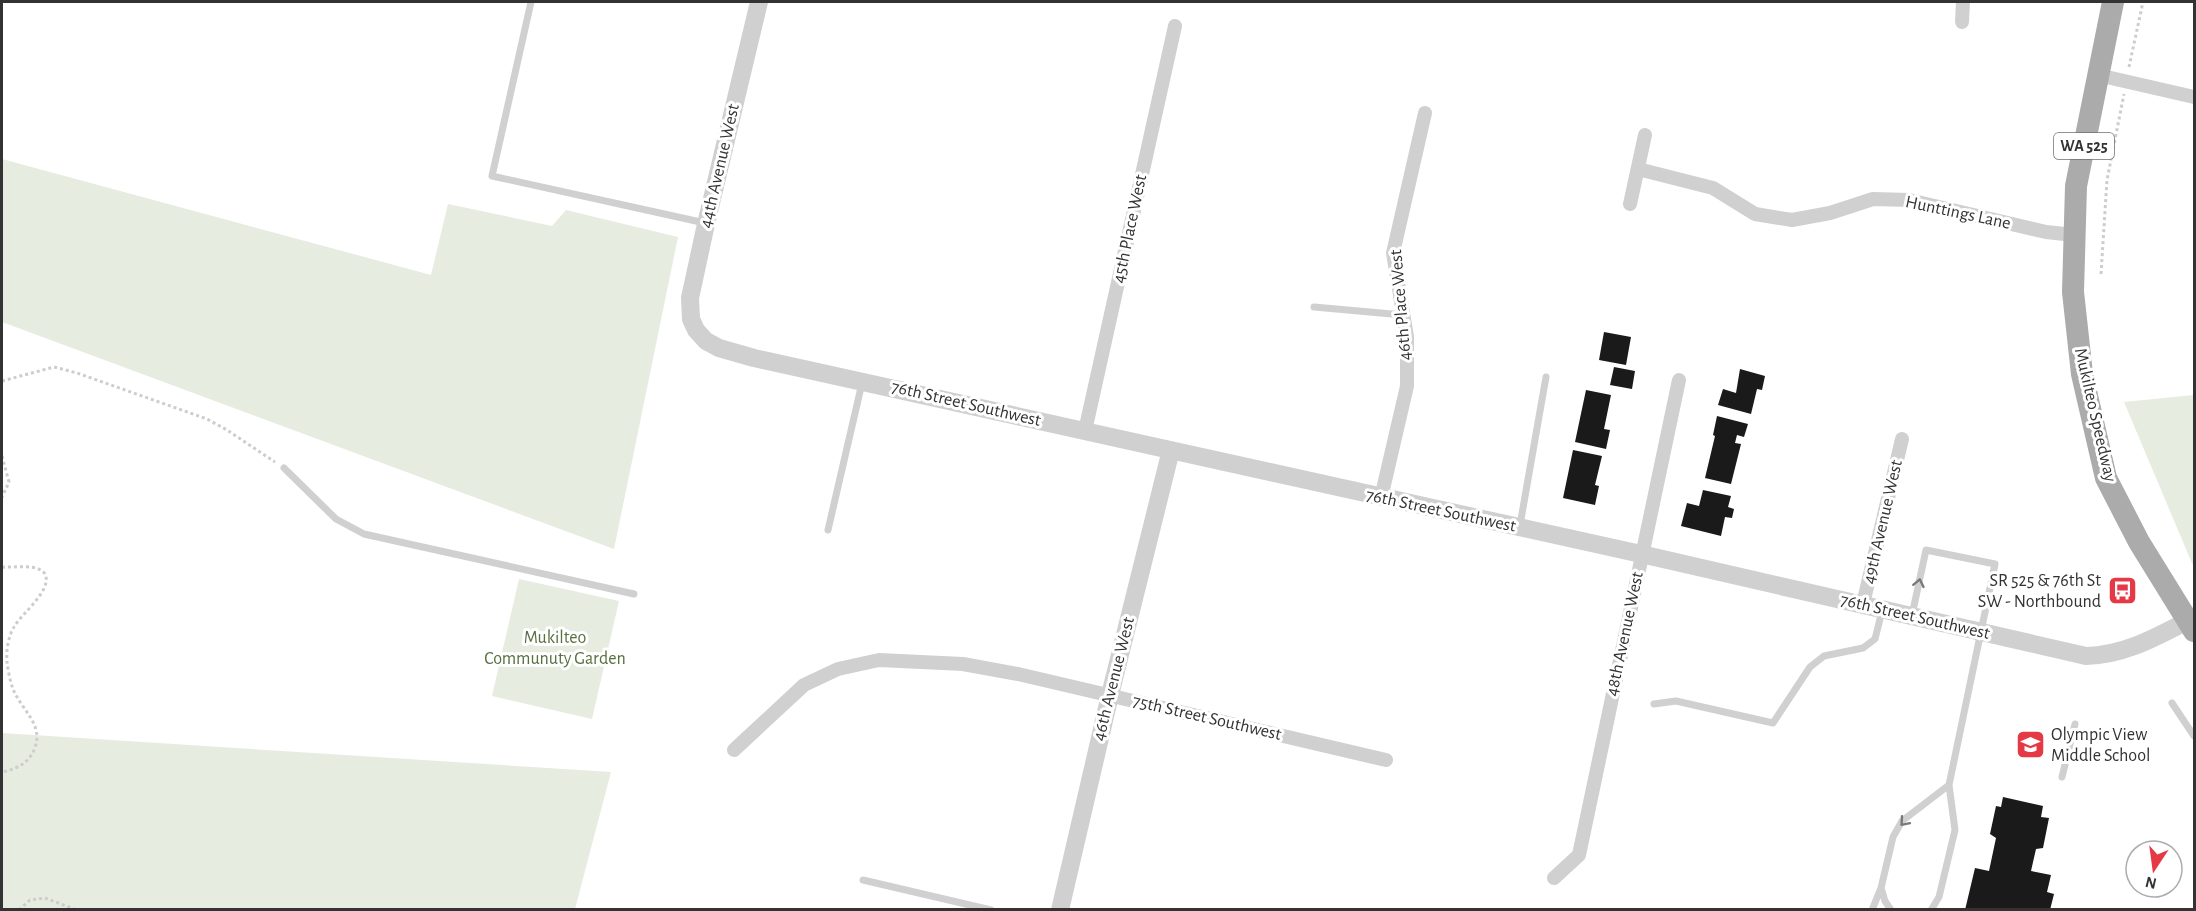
<svg xmlns="http://www.w3.org/2000/svg" width="2196" height="911" font-family="'Alegreya Sans',sans-serif">
  <style>
    .green { fill: #e6ecdf }
    .building { fill: #1a1a1a }
    .lines { fill: none; stroke-linecap: round; stroke-linejoin: round }
    .path { stroke: #cdcdcd; stroke-width: 3; stroke-dasharray: 3 3; stroke-linecap: butt }
    .service { stroke: #d0d0d0; stroke-width: 7 }
    .minor { stroke: #d0d0d0; stroke-width: 14 }
    .tertiary { stroke: #d0d0d0; stroke-width: 18 }
    .primary { stroke: #ababab; stroke-width: 22 }
    .oneway { stroke: #7a7a7a }
    .labels { text-anchor: middle; dominant-baseline: central; stroke-width: 6; stroke-linejoin: round; paint-order: stroke }
    .shield { fill: #fff; stroke: #707070; stroke-width: 1.5 }
    .shield-label { font-size: 16px; font-weight: bold; fill: #333 }
    .street-label { font-size: 18px; fill: #333; stroke: #fff }
    .poi-label { font-size: 18px; fill: #333; stroke: #fff; text-anchor: end }
    .park-label { font-size: 18px; fill: #56703f; stroke: #fff }
  </style>
  <rect width="100%" height="100%" fill="#fff"/>
  <path class="green" d="M2 159 431 275 448 204 552 226 566 210 678 237 614 549 2 322Z
    M2194 395V568L2124 402Z
    M519 579 619 601 592 719 492 696Z
    M2 733 611 772 575 909H2Z"/>
  <path class="building" d="M1604 332 1631 337 1626 365 1599 360Z
    M1614 367 1635 371 1632 389 1610 385Z
    M1740 369 1765 376 1762 390 1757 389 1751 414 1718 405 1723 389 1736 393Z
    M1586 390 1611 395 1604 429 1610 430 1606 449 1575 442Z
    M1717 416 1748 424 1744 437 1737 435 1735 443 1741 444 1731 484 1705 478 1715 436 1713 435Z
    M1573 450 1602 456 1595 485 1599 486 1595 505 1563 498Z
    M1703 490 1731 496 1728 507 1734 509 1732 518 1725 517 1721 536 1681 526 1687 503 1699 506Z
    M2003 797 2043 806 2041 817 2049 818 2043 848 2036 849 2031 871 2051 875 2047 892 2054 894 2050 910H1965L1975 868 1989 871 1996 838 1990 834 1996 806 2001 807Z"/>
  <g class="lines">
    <path class="path" d="M2129 67 2143 2
      M2101 274 2107 180 2124 94
      M2 381 54 367 77 373 207 419 227 430 275 462
      M2 456 9 482 2 497
      M2 567C13 568 38 563 45 574 53 590 21 614 14 627 8 637 6 651 7 662 8 670 10 681 13 689 22 711 45 725 34 750 28 764 16 769 2 772
      M19 910 30 900 45 898 77 910"/>
    <path class="service" d="M531 2 492 176 705 223
      M1314 307 1403 315
      M284 468 336 519 364 534 634 594
      M1520 525 1546 377
      M828 530 862 383
      M1912 615 1926 550 1995 564 1949 785 1955 830 1939 897 1931 910
      M2172 703 2194 736
      M1654 704 1676 701 1773 723 1810 667 1824 656 1863 648 1875 639 1882 611
      M2062 777 2075 724
      M863 880 991 910
      M1881 888 1885 901 1891 910
      M1872 910 1881 888 1893 837 1902 821 1949 785"/>
    <path class="minor" d="M1962 22 1963 2
      M2098 75 2194 97
      M1638 169 1713 188 1755 214 1792 220 1830 213 1873 199 1909 200 2046 232 2074 235
      M1630 204 1645 135
      M1085 431 1175 26
      M1381 498 1407 386V337L1393 253 1425 113
      M1863 604 1902 439
      M734 750 804 685 838 669 879 660 963 664 1018 674 1386 760
      M1554 878 1579 855 1679 380"/>
    <path class="tertiary" d="M759 2 706 224 690 298 691 319 696 330 706 341 719 348 754 358 1641 554 2086 656C2124 655 2154 638 2187 621
      M1060 910 1110 695 1171 450"/>
    <path class="primary" d="M2113 2 2076 186 2073 292 2082 374 2106 478 2139 542 2194 631"/>
  </g>
  <defs><path id="oneway-chevron" d="M-2-3.5L2.5 0L-2 3.5" fill="none" stroke-width="1.6" stroke-linecap="round" stroke-linejoin="round" transform="scale(1.5)"/></defs>
  <g class="oneway">
    <use href="#oneway-chevron" transform="translate(1919 583) rotate(-78)"/>
    <use href="#oneway-chevron" transform="translate(1904 822) rotate(131)"/>
  </g>
  <defs>
    <symbol id="bus-square" viewBox="-11 -11 22 22"><rect x="-9" y="-9" width="18" height="18" rx="4" fill="#e63946" stroke="#fff"/><path d="M-5-6H5V4H4V6H2V4H-2V6H-4V4H-5ZM-3.5-4V0h7V-4ZM-3.5 1.2v1.5H-2V1.2ZM2 1.2v1.5H3.5V1.2Z" fill="#fff"/></symbol>
    <symbol id="school-square" viewBox="-11 -11 22 22"><rect x="-9" y="-9" width="18" height="18" rx="4" fill="#e63946" stroke="#fff"/><path d="M0-5L7-2L0 1L-7-2ZM-4 1L0 2.5L4 1V4Q0 6-4 4Z" fill="#fff"/></symbol>
  </defs>
  <g fill-rule="evenodd">
    <use href="#bus-square" x="2106" y="574" width="33" height="33"/>
    <use href="#school-square" x="2014" y="728" width="33" height="33"/>
  </g>
  <g class="labels">
    <rect class="shield" x="2054" y="133" width="60" height="26" rx="4.5"/>
    <g class="shield-label">
      <text x="2084" y="146">WA 525</text>
    </g>
    <g class="street-label">
      <text transform="translate(720 166) rotate(-77)">44th Avenue West</text>
      <text transform="translate(1958 213) rotate(12)">Hunttings Lane</text>
      <text transform="translate(1130 229) rotate(-78)">45th Place West</text>
      <text transform="translate(1401 305) rotate(-95)">46th Place West</text>
      <text transform="translate(966 404) rotate(13)">76th Street Southwest</text>
      <text transform="translate(2095 415) rotate(77)">Mukilteo Speedway</text>
      <text transform="translate(1441 511) rotate(12)">76th Street Southwest</text>
      <text transform="translate(1883 522) rotate(-77)">49th Avenue West</text>
      <text transform="translate(1915 617) rotate(13)">76th Street Southwest</text>
      <text transform="translate(1625 634) rotate(-78)">48th Avenue West</text>
      <text transform="translate(1114 679) rotate(-76)">46th Avenue West</text>
      <text transform="translate(1207 718) rotate(13)">75th Street Southwest</text>
    </g>
    <g class="poi-label">
      <text x="2101" y="581">SR 525 &amp; 76th St<tspan x="2101" dy="21">SW - Northbound</tspan></text>
      <text x="2051" y="735" text-anchor="start">Olympic View<tspan x="2051" dy="21">Middle School</tspan></text>
    </g>
    <g class="park-label">
      <text x="555" y="638">Mukilteo<tspan x="555" dy="21">Communuty Garden</tspan></text>
    </g>
  </g>
  <rect width="2196" height="911" fill="none" stroke="#333333" stroke-width="6"/>
  <g transform="translate(2154 869) rotate(193)"><circle r="28" fill="#ffffff" stroke="#adadad" stroke-width="1.5"/>
  <path d="M0-4.5L10 22L0 15L-10 22Z" fill="#e63946"/>
  <text y="-9" font-size="16" font-weight="bold" text-anchor="middle" fill="#333333">N</text>
  </g>
</svg>
